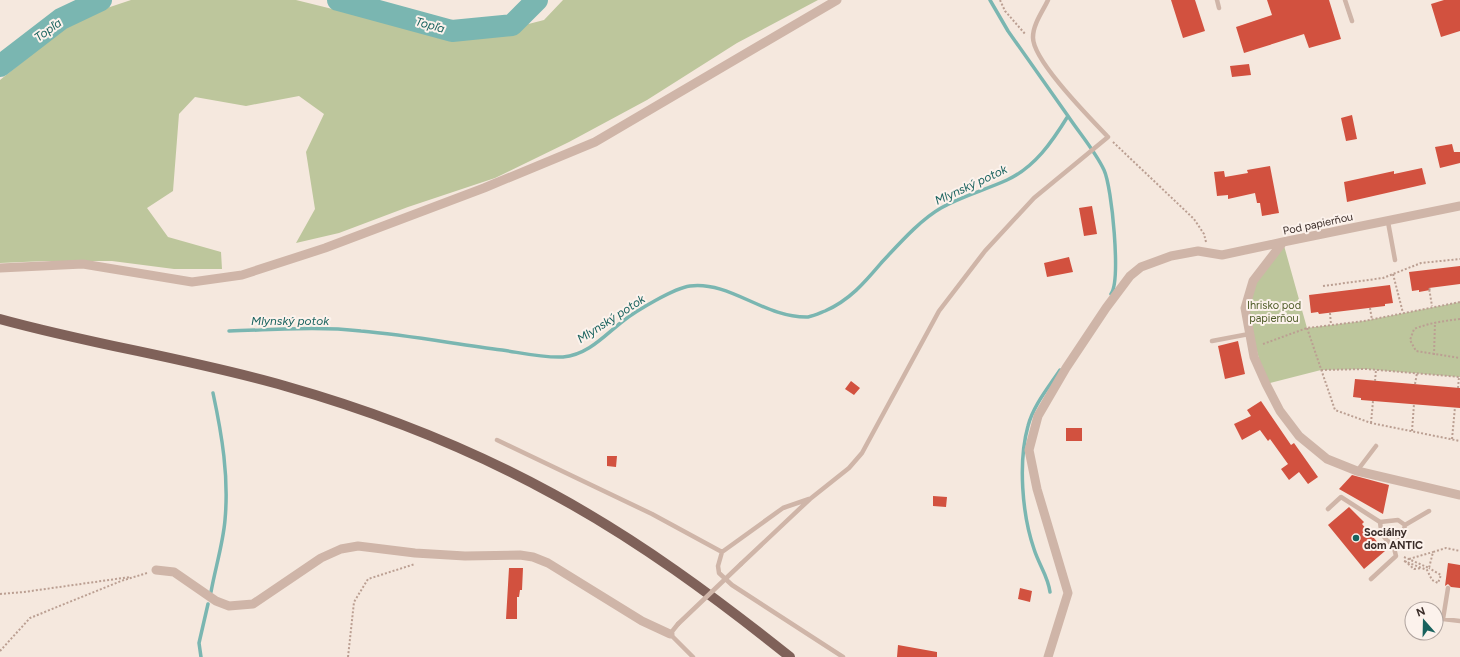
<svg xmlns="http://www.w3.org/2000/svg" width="1460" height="657" font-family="Figtree,sans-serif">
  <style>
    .green { fill: #bdc69c }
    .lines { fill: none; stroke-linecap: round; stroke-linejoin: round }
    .stream { stroke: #7ab6b1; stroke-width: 3.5 }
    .river { stroke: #7ab6b1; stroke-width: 22 }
    .building { fill: #d2513f }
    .path { stroke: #bb9f92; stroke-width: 2; stroke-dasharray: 2 2; stroke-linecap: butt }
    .service { stroke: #cfb5a8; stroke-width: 4.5 }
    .minor { stroke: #cfb5a8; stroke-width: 9 }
    .primary { stroke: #7f6159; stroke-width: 10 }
    .service-bridge { stroke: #cfb5a8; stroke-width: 4.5 }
    .poi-dot { fill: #19625e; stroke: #fcf2ec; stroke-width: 1.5 }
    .labels { text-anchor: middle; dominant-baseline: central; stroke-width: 4; stroke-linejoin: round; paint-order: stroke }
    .street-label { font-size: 11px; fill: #3b2d29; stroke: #fcf2ec }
    .park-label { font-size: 11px; fill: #505d2a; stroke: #fcf2ec }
    .poi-label { font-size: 11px; font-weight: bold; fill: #3b2d29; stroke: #fcf2ec; text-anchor: start }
    .water-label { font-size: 12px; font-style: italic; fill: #19625e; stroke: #fcf2ec }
  </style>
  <rect width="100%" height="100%" fill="#f5e8de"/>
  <path class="green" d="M131 0H296L389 23 485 35 544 20 563 0H818L737 43 647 100 569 142 495 178 408 207 339 233 296 243 315 209 306 152 324 114 299 96 246 106 195 97 179 114 173 191 147 208 168 237 221 252 222 269H174L112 261H45L0 263V80L77 18Z
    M1283 242 1307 328 1364 321 1460 302V377L1366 369 1321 370 1266 384 1245 308 1253 281Z"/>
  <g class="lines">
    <path class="stream" d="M1068 116C1080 134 1095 151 1104 170 1112 187 1121 280 1111 294
      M229 331C273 330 317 326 361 331 408 335 455 344 502 350 522 353 543 358 563 357 588 355 605 335 623 321 636 311 674 288 690 286 731 281 764 318 808 317 814 316 820 313 825 311 850 300 865 282 882 262 899 244 920 220 941 208 962 196 985 190 1007 180 1035 167 1052 142 1068 116L1008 31 990 0
      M211 592C215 569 223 544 225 520 229 477 222 435 213 393
      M1050 592C1048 576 1039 565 1034 549 1022 514 1018 462 1028 426 1033 406 1048 388 1060 370
      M201 657 199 643 208 604"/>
    <path class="river" d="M338 0 452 31 512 25 537 0
      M0 66 61 19 101 0"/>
  </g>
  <path class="building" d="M1171 0H1195L1205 31 1183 38Z
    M1267 0H1329L1341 39 1309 48 1304 34 1244 53 1236 27 1272 15Z
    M1444 0H1460V31L1441 37 1431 4Z
    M1249 64 1251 75 1232 77 1230 66Z
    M1352 115 1357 139 1346 141 1341 118Z
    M1452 144 1454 152H1460V163L1440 168 1435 147Z
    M1270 166 1279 213 1262 216 1260 203H1257L1255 193 1228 199V195L1217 196 1214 172 1224 171 1225 177 1248 173 1247 170Z
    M1422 168 1426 184 1347 202 1344 182 1394 171V174Z
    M1092 206 1097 234 1084 236 1079 208Z
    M1069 257 1073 272 1047 277 1044 263Z
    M1460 266V284L1429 288 1430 290 1419 292V290L1412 291 1409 272Z
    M1390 285 1393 303 1385 304V306L1319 314 1318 312 1311 313 1309 295Z
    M1238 341 1245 374 1225 379 1218 346Z
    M1355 379 1460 388V408L1361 400V398L1353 397Z
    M851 381 860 388 854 395 845 389Z
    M1261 401 1291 445 1294 443 1318 477 1308 484 1299 472 1289 480 1281 469 1288 464 1270 439 1268 441 1260 430 1242 440 1234 424 1251 416 1247 410Z
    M1066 428H1082V441H1066Z
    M607 456H617L616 467 607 466Z
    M1352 475 1389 485 1383 514 1339 489Z
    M933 496 947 497 946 507 933 506Z
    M1349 507 1364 522 1362 524 1385 551 1364 569 1328 525Z
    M1448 563 1460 565V588L1451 587 1448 584 1445 586Z
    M509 568H523L522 590H520L519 597H517V619H506Z
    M1020 588 1032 591 1030 602 1018 599Z
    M898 645 937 652V657H897Z"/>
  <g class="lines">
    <path class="path" d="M1000 0 1005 11 1026 35
      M1113 142 1194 219 1204 234 1206 242
      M1393 274 1403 313
      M1323 286 1383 278 1421 263 1460 259
      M1430 290 1429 288 1432 306
      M1370 308 1372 320
      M1330 313 1331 325
      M1460 319C1444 321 1429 323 1414 329L1410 340 1416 351 1460 358
      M1307 328 1335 410 1371 423 1460 441
      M1263 344 1307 328 1364 321 1460 302
      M1434 355 1435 322
      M1321 370 1366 369 1460 377
      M1375 381 1376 370
      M1415 384 1417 373
      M1458 388 1459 377
      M1371 423 1373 401
      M1412 431 1414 404
      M1452 439 1455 407
      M1404 557 1429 568 1433 552 1446 548 1460 551
      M1409 559 1433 552
      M1404 561 1427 570 1432 580 1438 583 1441 575 1429 568
      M1405 561 1414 569 1421 568
      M0 594 24 592 130 577
      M0 651 30 618 121 581 147 573
      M348 657 354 602 368 579 415 564"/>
    <path class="service" d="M1217 0 1219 8
      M1345 0 1352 21
      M1388 222 1395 260
      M1212 341 1249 334
      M497 440 652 514 722 552
      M1357 471 1376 446
      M809 499 783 508 722 552 718 566 719 573 732 585 843 657
      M1328 509 1341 497 1380 522 1398 520 1405 525 1429 511
      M1380 522C1381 532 1383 540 1393 544L1402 538 1405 525
      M741 564 810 499 849 468 862 453 939 311 985 251 1034 198 1108 137C1091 119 1032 60 1033 37 1033 24 1043 11 1048 0
      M1371 579 1396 556 1393 544
      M1448 588 1443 619 1460 621
      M678 624 670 634 693 657"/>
    <path class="minor" d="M1460 206 1283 242 1253 281 1245 308 1254 357 1266 384 1280 411 1299 436 1327 459 1357 471 1460 495
      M0 268 83 264 192 282 242 275 325 248 484 188 595 142 837 0
      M156 570 174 572 216 601 229 606 253 604 321 558 341 549 358 546 415 553 465 556 520 555 533 557 548 563 642 621 670 634
      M1048 657 1068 593 1037 489 1029 450 1038 416 1066 368 1106 308 1130 276 1141 267 1171 256 1198 251 1222 255 1283 242"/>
    <path class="primary" d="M0 319C94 345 191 359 285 386 377 412 469 448 553 494 638 540 715 597 790 657"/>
    <path class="service-bridge" d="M678 624 741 564"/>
  </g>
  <circle class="poi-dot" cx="1356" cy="538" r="4"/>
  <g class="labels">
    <g class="street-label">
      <text transform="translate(1318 224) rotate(-12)">Pod papierňou</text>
    </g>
    <g class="park-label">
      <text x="1274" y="305">Ihrisko pod<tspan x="1274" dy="13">papierňou</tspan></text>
    </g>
    <g class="poi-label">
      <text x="1364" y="532">Sociálny<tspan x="1364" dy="13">dom ANTIC</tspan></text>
    </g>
    <g class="water-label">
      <text transform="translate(430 25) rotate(15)">Topľa</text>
      <text transform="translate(48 30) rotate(-36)">Topľa</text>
      <text transform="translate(971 185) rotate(-25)">Mlynský potok</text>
      <text transform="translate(611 319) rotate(-33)">Mlynský potok</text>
      <text x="290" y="321">Mlynský potok</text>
    </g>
  </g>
  <g transform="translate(1424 621) rotate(340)"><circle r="19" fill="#fcf2ec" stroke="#afa39e"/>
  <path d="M0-3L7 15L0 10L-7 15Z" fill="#19625e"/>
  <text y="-6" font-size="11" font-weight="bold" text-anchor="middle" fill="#3b2d29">N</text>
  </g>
</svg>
